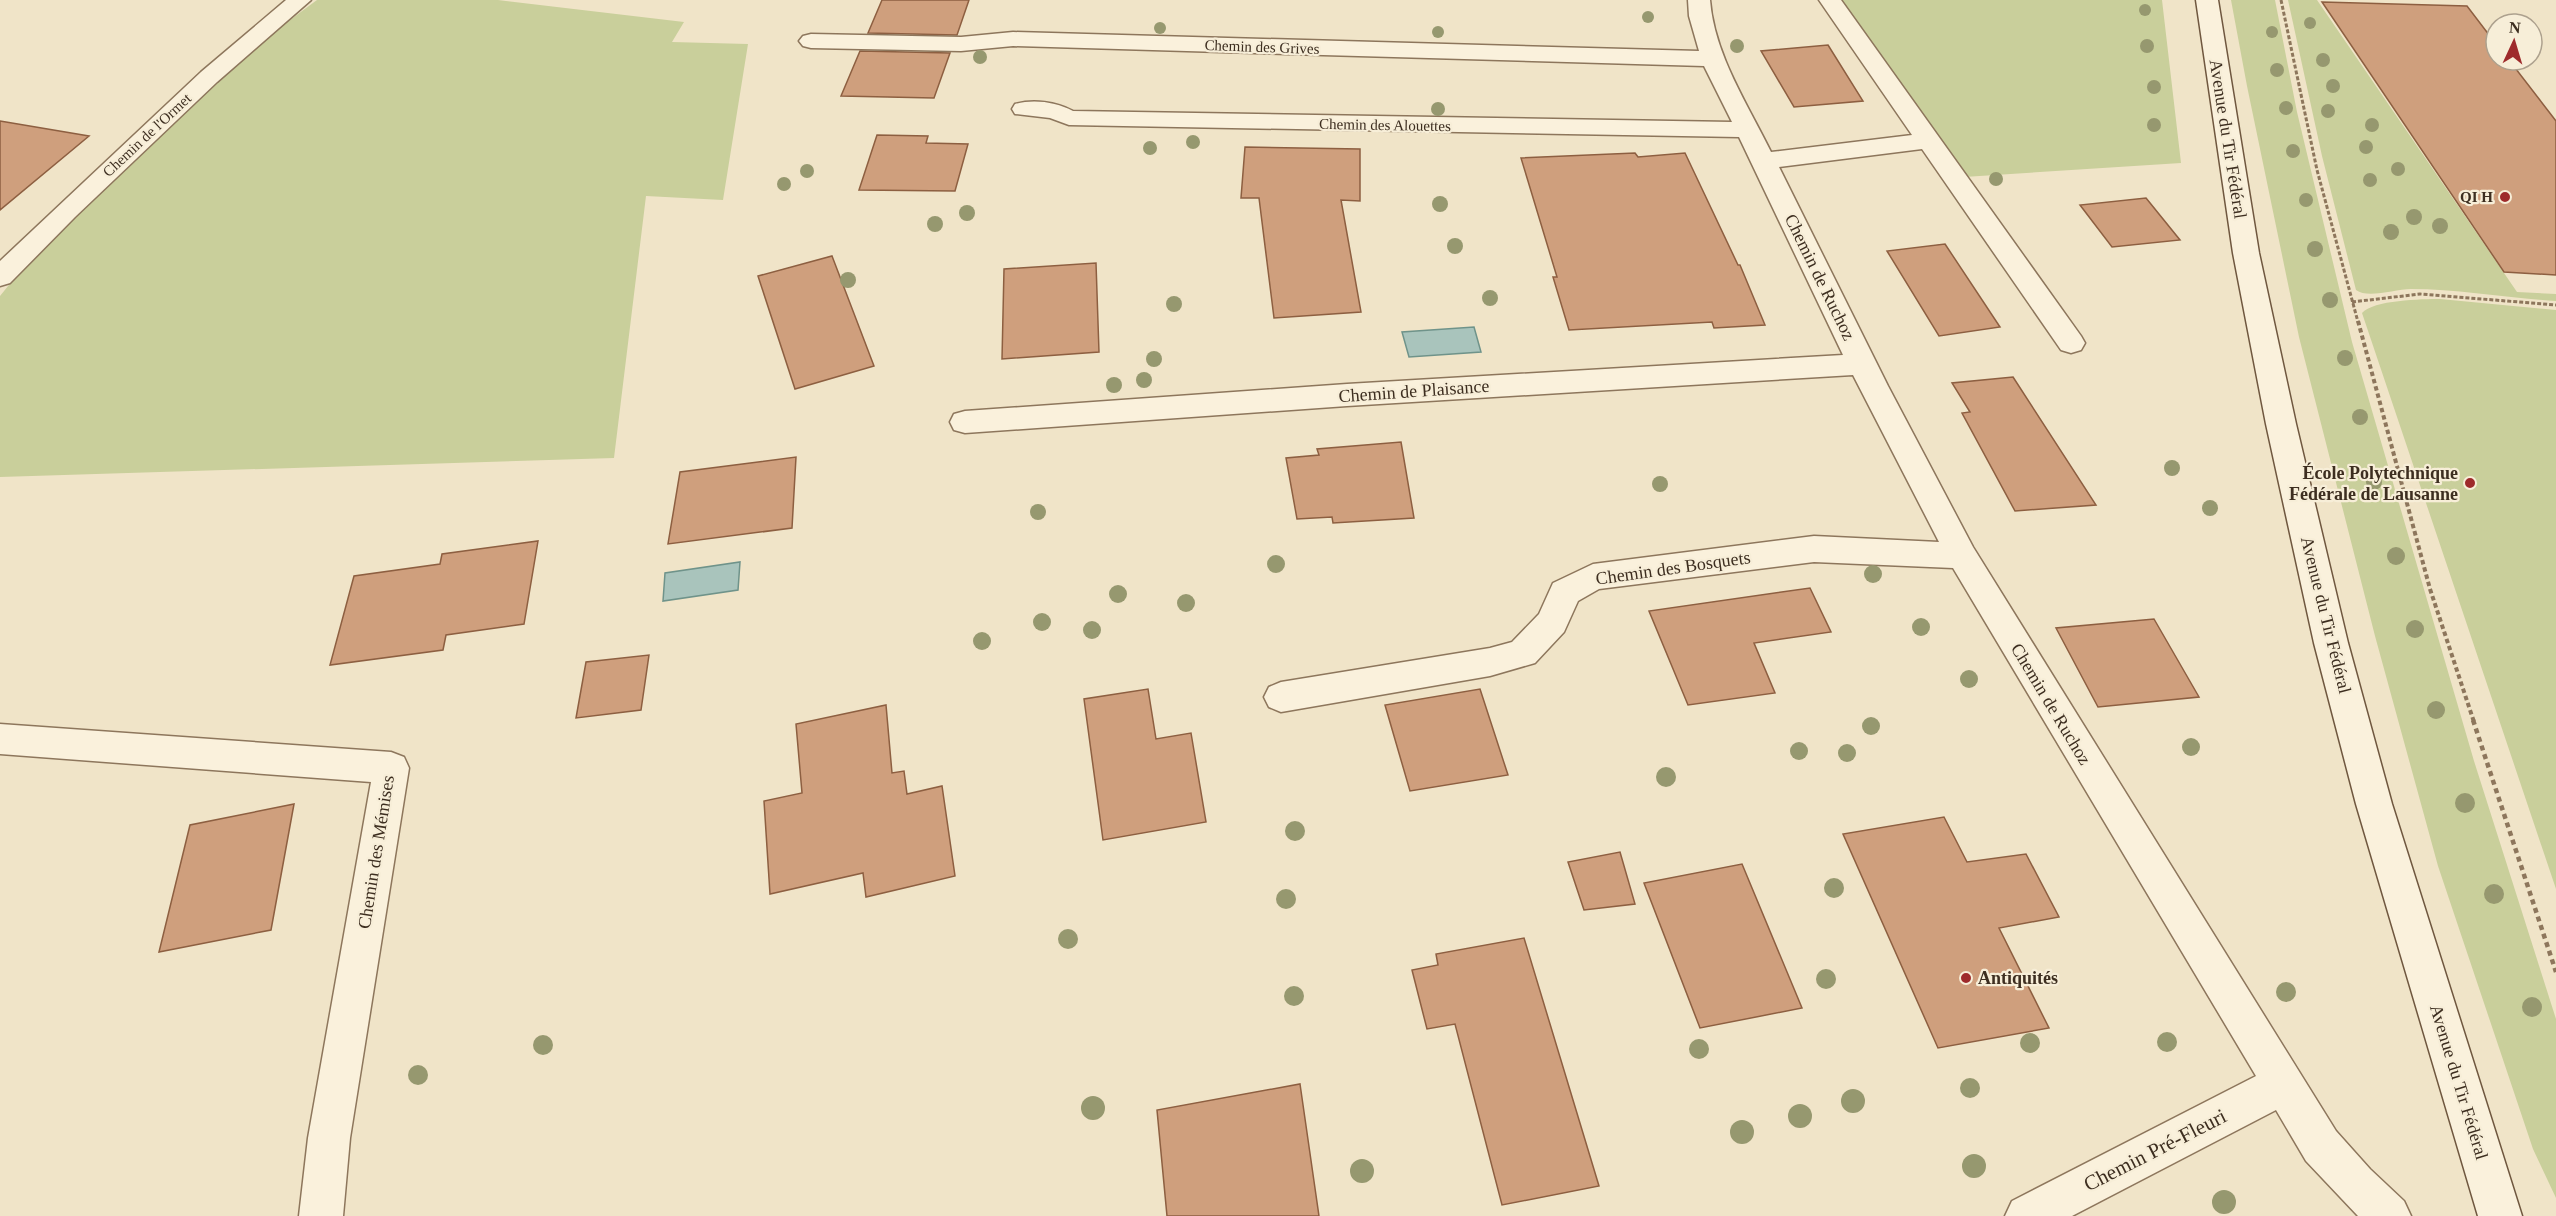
<svg xmlns="http://www.w3.org/2000/svg" width="2556" height="1216" font-family="'Times New Roman',serif">
  <style>
    .green { fill: #c9cf9b }
    .water { fill: #a9c4bc; stroke: #6f938a; stroke-width: 1.5 }
    .building { fill: #cf9f7d; stroke: #8d5f41; stroke-width: 1.5 }
    .lines { fill: none; stroke-linecap: round; stroke-linejoin: round }
    .street-casing { stroke: #8d765c; stroke-width: 3 }
    .secondary-casing { stroke: #6f573f; stroke-width: 3 }
    .path-far2 { stroke: #8d765c; stroke-width: 3; stroke-dasharray: 4 2; stroke-linecap: butt }
    .path-far1 { stroke: #8d765c; stroke-width: 4; stroke-dasharray: 4.5 3; stroke-linecap: butt }
    .path { stroke: #8d765c; stroke-width: 4.5; stroke-dasharray: 5 4; stroke-linecap: butt }
    .street { fill: #faf1dc; fill-rule: evenodd }
    .secondary { fill: #faf1dc; fill-rule: evenodd }
    .tree { fill: #96986f }
    .poi-dot { fill: #9e2a2b; stroke: #f7eed8; stroke-width: 2 }
    .labels { text-anchor: middle; dominant-baseline: central; stroke-width: 4.5; stroke-linejoin: round; paint-order: stroke }
    .far-street-label { font-size: 15px; fill: #3d2e20; stroke: #f7eed8 }
    .far-poi-label { font-size: 15px; font-weight: bold; fill: #3d2e20; stroke: #f7eed8; text-anchor: end }
    .street-label { font-size: 18px; fill: #3d2e20; stroke: #f7eed8 }
    .poi-label { font-size: 18px; font-weight: bold; fill: #3d2e20; stroke: #f7eed8; text-anchor: end }
    .near-street-label { font-size: 21px; fill: #3d2e20; stroke: #f7eed8 }
  </style>
  <rect width="100%" height="100%" fill="#f0e4c8"/>
  <path class="green" d="M317 0H498L684 22 672 42 748 44 723 200 646 196 614 458 0 477V296L25 265 184 111 271 34Z
    M1841 0H2162L2181 163 1964 177Z
    M2231 0H2275L2297 112 2352 342 2474 761 2556 1019V1198L2533 1149 2438 866 2375 636 2299 337 2247 86Z
    M2288 0H2317L2517 292 2556 294V301C2507 298 2459 289 2411 289 2395 289 2368 299 2356 290L2322 156Z
    M2440 299 2556 310V889L2362 313C2373 300 2422 299 2440 299Z"/>
  <path class="water" d="M1474 327 1481 352 1409 357 1402 332Z
    M740 562 738 590 663 601 665 573Z"/>
  <path class="building" d="M882 0H969L957 35 868 33Z
    M2322 2 2467 6 2496 44V60H2509L2556 121V275L2504 272Z
    M1828 45 1863 101 1794 107 1761 51Z
    M860 51 950 53 934 98 841 96Z
    M0 121 89 136 0 210Z
    M877 135 928 136 926 143 968 144 955 191 859 190Z
    M1245 147 1360 149V201L1341 200 1361 312 1274 318 1259 198H1241Z
    M1635 153 1638 157 1685 153 1738 265H1740L1765 325 1714 328 1712 322 1569 330 1553 277H1557L1521 158Z
    M2146 198 2180 240 2112 247 2080 205Z
    M1945 244 2000 327 1939 336 1887 251Z
    M832 256 874 366 795 389 758 276Z
    M1096 263 1099 352 1002 359 1004 269Z
    M2013 377 2096 505 2015 511 1962 413 1970 412 1952 383Z
    M1401 442 1414 518 1333 523 1332 517 1297 519 1286 458 1319 455 1317 449Z
    M796 457 792 528 668 544 680 472Z
    M538 541 524 624 446 635 443 650 330 665 354 576 440 564 442 554Z
    M1810 588 1831 632 1754 643 1775 693 1688 705 1649 611Z
    M2154 619 2199 697 2098 707 2056 628Z
    M649 655 641 710 576 718 586 662Z
    M1148 689 1156 739 1191 733 1206 822 1103 840 1084 699Z
    M1480 689 1508 775 1410 791 1385 705Z
    M886 705 892 773 904 771 907 794 942 786 955 876 866 897 863 873 770 894 764 801 802 793 796 724Z
    M294 804 271 930 159 952 190 825Z
    M1944 817 1967 862 2026 854 2059 917 1999 928 2049 1028 1938 1048 1843 834Z
    M1620 852 1635 904 1584 910 1568 862Z
    M1742 864 1802 1008 1700 1028 1644 883Z
    M1524 938 1599 1186 1502 1205 1455 1024 1427 1029 1412 970 1438 965 1436 954Z
    M1300 1084 1319 1216H1167L1157 1110Z"/>
  <g class="lines">
    <defs>
      <path id="street" d="M286 0H311L217 82 75 217 10 283 0 286V261L201 72Z
        M1688 0H1710C1714 54 1748 105 1771 152L1912 135 1819 0H1841L2081 336 2085 343 2081 350 2071 353 2061 350 1922 149 1779 167 1888 386 1973 547 2336 1131 2370 1169 2404 1201 2411 1216H2358L2306 1161 2276 1110 2072 1216H2005L2012 1201 2256 1076 1953 568 1814 562 1599 589 1578 601 1564 632 1535 663 1490 676 1281 712 1269 707 1264 697 1269 687 1281 682 1490 648 1512 642 1539 614 1553 583 1593 564 1814 536 1939 542 1853 375 1347 406 965 433 954 430 950 422 954 414 965 411 1347 384 1843 355 1739 137 1069 125 1050 118 1015 114 1012 109 1015 104C1034 99 1056 102 1073 111L1732 122 1704 66 1013 46 961 51 811 48 803 46 799 41 803 36 811 34 961 37 1013 32 1699 51 1689 16Z
        M0 724 391 752 404 757 409 768 350 1138 343 1216H299L308 1138 371 782 0 754Z"/>
      <path id="secondary" d="M2196 0H2218L2259 253 2296 424 2348 643 2392 804 2522 1216H2478L2356 804 2314 643 2266 424 2233 253Z"/>
    </defs>
    <use href="#street" class="street-casing"/>
    <use href="#secondary" class="secondary-casing"/>
    <path class="path-far2" d="M2281 0 2317 170 2358 322
      M2352 302 2420 294 2556 305"/>
    <path class="path-far1" d="M2358 321 2430 589 2474 722"/>
    <path class="path" d="M2473 720 2556 972"/>
    <use href="#street" class="street"/>
    <use href="#secondary" class="secondary"/>
  </g>
  <g class="tree">
    <circle cx="2145" cy="10" r="6"/>
    <circle cx="1648" cy="17" r="6"/>
    <circle cx="2310" cy="23" r="6"/>
    <circle cx="1160" cy="28" r="6"/>
    <circle cx="1438" cy="32" r="6"/>
    <circle cx="2272" cy="32" r="6"/>
    <circle cx="1737" cy="46" r="7"/>
    <circle cx="2147" cy="46" r="7"/>
    <circle cx="980" cy="57" r="7"/>
    <circle cx="2323" cy="60" r="7"/>
    <circle cx="2277" cy="70" r="7"/>
    <circle cx="2333" cy="86" r="7"/>
    <circle cx="2154" cy="87" r="7"/>
    <circle cx="2286" cy="108" r="7"/>
    <circle cx="1438" cy="109" r="7"/>
    <circle cx="2328" cy="111" r="7"/>
    <circle cx="2154" cy="125" r="7"/>
    <circle cx="2372" cy="125" r="7"/>
    <circle cx="1193" cy="142" r="7"/>
    <circle cx="2366" cy="147" r="7"/>
    <circle cx="1150" cy="148" r="7"/>
    <circle cx="2293" cy="151" r="7"/>
    <circle cx="2398" cy="169" r="7"/>
    <circle cx="807" cy="171" r="7"/>
    <circle cx="1996" cy="179" r="7"/>
    <circle cx="2370" cy="180" r="7"/>
    <circle cx="784" cy="184" r="7"/>
    <circle cx="2306" cy="200" r="7"/>
    <circle cx="1440" cy="204" r="8"/>
    <circle cx="967" cy="213" r="8"/>
    <circle cx="2414" cy="217" r="8"/>
    <circle cx="935" cy="224" r="8"/>
    <circle cx="2440" cy="226" r="8"/>
    <circle cx="2391" cy="232" r="8"/>
    <circle cx="1455" cy="246" r="8"/>
    <circle cx="2315" cy="249" r="8"/>
    <circle cx="848" cy="280" r="8"/>
    <circle cx="1490" cy="298" r="8"/>
    <circle cx="2330" cy="300" r="8"/>
    <circle cx="1174" cy="304" r="8"/>
    <circle cx="2345" cy="358" r="8"/>
    <circle cx="1154" cy="359" r="8"/>
    <circle cx="1144" cy="380" r="8"/>
    <circle cx="1114" cy="385" r="8"/>
    <circle cx="2360" cy="417" r="8"/>
    <circle cx="2172" cy="468" r="8"/>
    <circle cx="2374" cy="482" r="8"/>
    <circle cx="1660" cy="484" r="8"/>
    <circle cx="2210" cy="508" r="8"/>
    <circle cx="1038" cy="512" r="8"/>
    <circle cx="2396" cy="556" r="9"/>
    <circle cx="1276" cy="564" r="9"/>
    <circle cx="1873" cy="574" r="9"/>
    <circle cx="1118" cy="594" r="9"/>
    <circle cx="1186" cy="603" r="9"/>
    <circle cx="1042" cy="622" r="9"/>
    <circle cx="1921" cy="627" r="9"/>
    <circle cx="2415" cy="629" r="9"/>
    <circle cx="1092" cy="630" r="9"/>
    <circle cx="982" cy="641" r="9"/>
    <circle cx="1969" cy="679" r="9"/>
    <circle cx="2436" cy="710" r="9"/>
    <circle cx="1871" cy="726" r="9"/>
    <circle cx="2191" cy="747" r="9"/>
    <circle cx="1799" cy="751" r="9"/>
    <circle cx="1847" cy="753" r="9"/>
    <circle cx="1666" cy="777" r="10"/>
    <circle cx="2465" cy="803" r="10"/>
    <circle cx="1295" cy="831" r="10"/>
    <circle cx="1834" cy="888" r="10"/>
    <circle cx="2494" cy="894" r="10"/>
    <circle cx="1286" cy="899" r="10"/>
    <circle cx="1068" cy="939" r="10"/>
    <circle cx="1826" cy="979" r="10"/>
    <circle cx="2286" cy="992" r="10"/>
    <circle cx="1294" cy="996" r="10"/>
    <circle cx="2532" cy="1007" r="10"/>
    <circle cx="2167" cy="1042" r="10"/>
    <circle cx="2030" cy="1043" r="10"/>
    <circle cx="543" cy="1045" r="10"/>
    <circle cx="1699" cy="1049" r="10"/>
    <circle cx="418" cy="1075" r="10"/>
    <circle cx="1970" cy="1088" r="10"/>
    <circle cx="1853" cy="1101" r="12"/>
    <circle cx="1093" cy="1108" r="12"/>
    <circle cx="1800" cy="1116" r="12"/>
    <circle cx="1742" cy="1132" r="12"/>
    <circle cx="1974" cy="1166" r="12"/>
    <circle cx="1362" cy="1171" r="12"/>
    <circle cx="2224" cy="1202" r="12"/>
  </g>
  <g class="poi-dot">
    <circle cx="2505" cy="197" r="6"/>
    <circle cx="2470" cy="483" r="6"/>
    <circle cx="1966" cy="978" r="6"/>
  </g>
  <g class="labels">
    <g class="far-street-label">
      <text transform="translate(1262 47) rotate(2)">Chemin des Grives</text>
      <text transform="translate(1385 125) rotate(1)">Chemin des Alouettes</text>
      <text transform="translate(147 135) rotate(-43)">Chemin de l'Ormet</text>
    </g>
    <g class="far-poi-label">
      <text x="2493" y="197">QI H</text>
    </g>
    <g class="street-label">
      <text transform="translate(2228 139) rotate(81)">Avenue du Tir Fédéral</text>
      <text transform="translate(1820 277) rotate(64)">Chemin de Ruchoz</text>
      <text transform="translate(1414 391) rotate(-4)">Chemin de Plaisance</text>
      <text transform="translate(1673 568) rotate(-8)">Chemin des Bosquets</text>
      <text transform="translate(2326 615) rotate(76)">Avenue du Tir Fédéral</text>
      <text transform="translate(2051 704) rotate(59)">Chemin de Ruchoz</text>
      <text transform="translate(376 852) rotate(-81)">Chemin des Mémises</text>
      <text transform="translate(2459 1082) rotate(73)">Avenue du Tir Fédéral</text>
    </g>
    <g class="poi-label">
      <text x="2458" y="473">École Polytechnique<tspan x="2458" dy="21">Fédérale de Lausanne</tspan></text>
      <text x="1978" y="978" text-anchor="start">Antiquités</text>
    </g>
    <g class="near-street-label">
      <text transform="translate(2155 1150) rotate(-27)">Chemin Pré-Fleuri</text>
    </g>
  </g>
  <g transform="translate(2514 42) rotate(4)"><circle r="28" fill="#f7eed8" stroke="#ada18e" stroke-width="1.5"/>
  <path d="M0-4.5L10 22L0 15L-10 22Z" fill="#9e2a2b"/>
  <text y="-9" font-size="16" font-weight="bold" text-anchor="middle" fill="#3d2e20">N</text>
  </g>
</svg>
